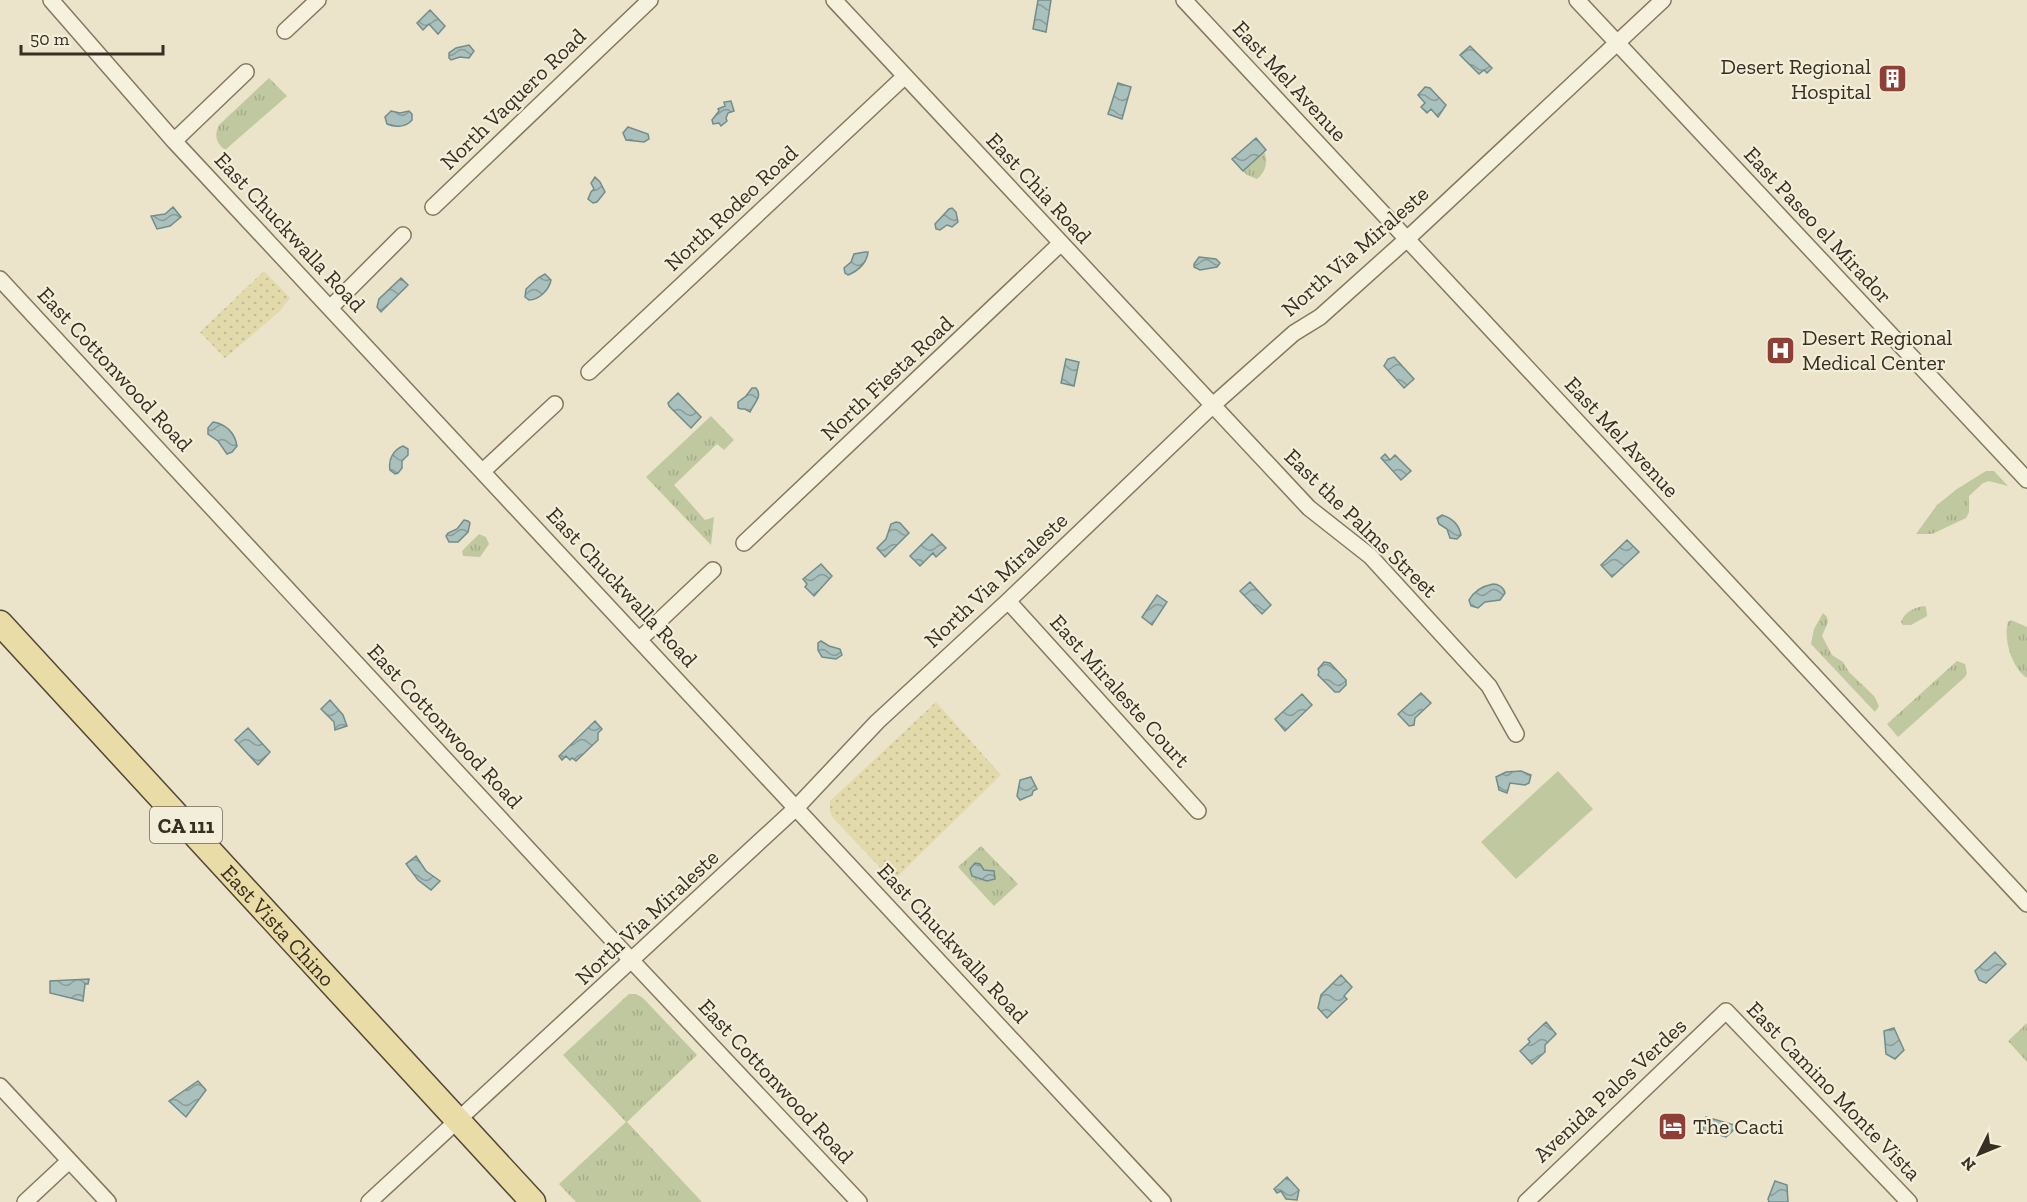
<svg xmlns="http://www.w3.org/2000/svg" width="2027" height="1202" font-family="'Zilla Slab',serif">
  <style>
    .grass { fill: url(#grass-tufts) }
    .sand { fill: url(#sand-dots) }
    .pitch { fill: #bfc89f }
    .water { fill: url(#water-waves); stroke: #718d8a; stroke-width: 1.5 }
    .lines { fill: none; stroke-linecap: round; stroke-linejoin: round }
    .minor-casing { stroke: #867860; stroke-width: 18 }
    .primary-casing { stroke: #544634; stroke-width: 27 }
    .minor { stroke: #f6f1dd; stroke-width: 15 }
    .primary { stroke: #e9dca7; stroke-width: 24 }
    .labels { text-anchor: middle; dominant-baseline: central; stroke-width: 4.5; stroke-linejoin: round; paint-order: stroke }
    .shield { fill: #f3eed9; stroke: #706859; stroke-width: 1.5 }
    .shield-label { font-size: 21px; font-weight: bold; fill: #382f22 }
    .poi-label { font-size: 22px; fill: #382f22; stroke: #f3eed9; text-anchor: start }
    .street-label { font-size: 22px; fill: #382f22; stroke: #f3eed9 }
  </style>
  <defs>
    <pattern id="grass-tufts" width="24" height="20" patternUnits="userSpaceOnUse" patternTransform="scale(1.5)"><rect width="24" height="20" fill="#bfc89f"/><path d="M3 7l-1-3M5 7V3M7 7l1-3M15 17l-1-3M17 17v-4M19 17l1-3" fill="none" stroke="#a5ac89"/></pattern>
    <pattern id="sand-dots" width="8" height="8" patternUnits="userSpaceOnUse" patternTransform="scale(1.5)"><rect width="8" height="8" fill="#e3daab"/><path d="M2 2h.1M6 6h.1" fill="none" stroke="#c4bb93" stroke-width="1.8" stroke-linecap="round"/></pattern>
    <pattern id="water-waves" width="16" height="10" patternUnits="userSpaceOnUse" patternTransform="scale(1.5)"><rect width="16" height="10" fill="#aac0bc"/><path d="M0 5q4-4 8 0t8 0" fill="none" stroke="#8b9c98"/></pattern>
  </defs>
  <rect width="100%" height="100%" fill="#ebe4ca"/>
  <path class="grass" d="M269 78 287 96 225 150C216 143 214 135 219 125Z
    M1264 152C1269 161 1265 173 1257 179L1247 175 1243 171Z
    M711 416 734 440 724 450 717 444 674 485 705 520 714 517 711 545 646 477Z
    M1986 471H1994L2008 486 1989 481 1983 483 1969 496V512L1966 518 1932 534H1916L1937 505 1957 489Z
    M479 534 486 537 489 544 480 557 463 556 462 551Z
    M1924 606 1926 607 1927 616 1911 625H1903L1901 622C1905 611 1914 608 1924 606Z
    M1823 613 1827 617 1828 622 1822 636 1832 655 1843 662 1849 672 1874 696 1879 706 1875 712 1811 644 1814 629Z
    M2011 620 2027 627V678C2012 668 2003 639 2008 622Z
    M1957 661 1965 664 1967 673 1965 677 1898 737 1887 724Z
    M981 846 1018 884 994 906 958 867Z
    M629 994H636L643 998 697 1055 627 1122 702 1202H576L559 1184 626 1122 563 1055Z
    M2027 1023V1062L2008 1041Z"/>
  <path class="sand" d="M264 271 290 298 279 312 225 358 200 332Z
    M936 702 1001 775 893 881 833 818 830 812V801Z"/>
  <path class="pitch" d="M1558 771 1593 809 1516 879 1481 842Z"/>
  <path class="water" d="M1038 0H1051L1046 32 1033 29Z
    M430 10 445 26 438 34 429 24 423 30 417 23Z
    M469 45 474 51 469 58 460 57 451 60 449 58V53L456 48Z
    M1470 46 1492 68 1487 73 1484 70 1479 74 1460 55Z
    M1118 83 1131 87 1122 119 1108 114Z
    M1425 87 1430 88 1446 105 1438 117 1431 109 1427 113 1421 107 1425 103 1418 95Z
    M731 101 734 111 728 113 726 118 727 121 721 126 719 123 713 124 712 120 719 111 718 109 725 106 724 102Z
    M391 111 400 113 409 111 412 114V120C406 127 396 128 387 124L385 117Z
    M628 127 648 134 649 139 644 142 626 140 623 133Z
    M1256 138 1266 150 1243 171 1232 159Z
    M595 177 600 182 605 192 597 202 593 203 588 199 591 192 594 189 591 183Z
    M173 207 181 217 170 226 157 229 151 216 165 214Z
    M952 208 956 212 958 222 952 227 947 225 940 230 936 229 935 224 949 209Z
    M865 252H868C867 263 858 271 848 275L845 273 844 268 851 262 854 254Z
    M1199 257 1216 259 1220 263 1217 267 1200 270 1194 267V264Z
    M545 274 551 280C549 290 539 300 529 300L525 297 526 289 538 278Z
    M401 278 408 285 381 312 377 307 379 299Z
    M1394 357 1414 379 1404 388 1384 366 1388 359Z
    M1066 359 1079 362 1074 386 1061 383Z
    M752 388H756C763 396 754 403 750 412L745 409H741L738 408V402L746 396Z
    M678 393 701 417 691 428 669 406 668 403Z
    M213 422C226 424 235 433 237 446L232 452 227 454 218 441 208 434V428Z
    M403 446 408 449V455L402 461V468L398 473 395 474 390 470C388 460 393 450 403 446Z
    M1385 454 1390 460 1395 455 1411 471 1401 480 1381 458Z
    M1442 515C1452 518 1459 525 1461 535L1457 539 1450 538 1447 529 1439 524 1437 518Z
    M464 520 468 521 470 523 468 532 458 542H449L446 536 448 533 457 529Z
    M896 522 900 523 909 533 885 557 877 548 886 539 891 524Z
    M932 534 946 548 936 557 933 553 920 566 910 556Z
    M1627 540 1639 552 1612 577 1601 565Z
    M821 564 832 576 814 596 805 587 807 584 803 579Z
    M1250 582 1271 605 1262 614 1240 591Z
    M1493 584C1498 584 1504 587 1505 593L1500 600 1485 602 1478 608 1471 606 1469 600C1474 591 1483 586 1493 584Z
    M1157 595 1167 602 1152 625 1142 617Z
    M821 641 829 646 840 649 842 655 836 659 822 657 818 650V643Z
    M1324 662 1330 663 1346 680V685L1339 692H1335L1318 675 1319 672 1318 669Z
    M1421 693 1431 703 1415 718 1414 725 1409 726 1398 714Z
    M1302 694 1312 705 1285 731 1275 719Z
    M330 700 343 715 347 726 335 730 334 722 321 709Z
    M595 721 602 729 598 733V740L576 761 572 758 570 760 566 756 562 760 559 756Z
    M248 728 270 752 258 765 235 740Z
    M1521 771 1531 775 1529 783 1525 785 1510 783 1507 793 1499 790 1496 777 1506 772Z
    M1031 777 1037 789 1033 791 1032 795 1020 800 1017 796 1020 780Z
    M416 856 426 871 440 881 431 890 418 880 406 864Z
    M975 863 980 864 984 870 994 871 995 879 987 881 972 876 970 869Z
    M1995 952 2006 964 1986 983 1979 980 1975 971Z
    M1341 975 1352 987 1344 996 1347 999 1327 1018 1318 1008 1321 995Z
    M89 979 88 984H85L83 1001 50 993V981Z
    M1546 1022 1556 1034 1545 1045V1052L1532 1064 1520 1051 1530 1042 1528 1039Z
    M1894 1028 1904 1050 1895 1059 1886 1054 1884 1031Z
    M198 1081 206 1090 186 1117 169 1101Z
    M1706 1117 1738 1126 1726 1137 1703 1130Z
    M1287 1177 1299 1190 1297 1200 1286 1199 1281 1191 1277 1193 1274 1189Z
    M1775 1181 1787 1185 1788 1202H1769L1768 1199Z"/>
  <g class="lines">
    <defs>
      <path id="minor" d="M51 0 174 141 1163 1202
        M834 0 1309 508 1370 556 1489 686 1516 734
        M1184 0 2027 904
        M1577 0 2027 480
        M285 31 318 0
        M174 141 246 72
        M433 207 650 0
        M0 279 632 961 859 1202
        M330 308 403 235
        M589 372 904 77
        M483 471 555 404
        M744 543 1060 244
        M1008 601 1198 811
        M640 639 713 570
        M0 1086 108 1202
        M25 1202 69 1161
        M369 1202 796 808 877 722 1008 601 1213 405 1294 333 1320 317 1407 239 1663 0
        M1526 1202 1726 1011 1909 1202"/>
      <g id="primary">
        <path id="s1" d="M0 623 533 1202"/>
      </g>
    </defs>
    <use href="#minor" class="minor-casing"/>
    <use href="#primary" class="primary-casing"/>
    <use href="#minor" class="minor"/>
    <use href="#primary" class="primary"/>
  </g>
  <defs>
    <symbol id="building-square" viewBox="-11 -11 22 22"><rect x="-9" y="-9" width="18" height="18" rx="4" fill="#8e3f36" stroke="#f3eed9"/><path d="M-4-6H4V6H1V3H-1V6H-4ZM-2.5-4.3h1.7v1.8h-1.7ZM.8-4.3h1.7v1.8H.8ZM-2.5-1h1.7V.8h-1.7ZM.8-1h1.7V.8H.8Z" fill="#fff"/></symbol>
    <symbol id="hospital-square" viewBox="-11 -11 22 22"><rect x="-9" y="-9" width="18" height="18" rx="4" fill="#8e3f36" stroke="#f3eed9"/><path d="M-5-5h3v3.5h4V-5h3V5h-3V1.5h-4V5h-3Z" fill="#fff"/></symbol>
    <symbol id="hotel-square" viewBox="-11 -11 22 22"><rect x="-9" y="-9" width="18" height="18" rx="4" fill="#8e3f36" stroke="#f3eed9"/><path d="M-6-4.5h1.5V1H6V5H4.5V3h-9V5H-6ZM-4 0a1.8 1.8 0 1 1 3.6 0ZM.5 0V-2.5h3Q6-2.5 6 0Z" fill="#fff"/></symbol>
  </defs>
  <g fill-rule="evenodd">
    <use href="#building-square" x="1876" y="62" width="33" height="33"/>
    <use href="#hospital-square" x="1764" y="334" width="33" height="33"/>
    <use href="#hotel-square" x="1656" y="1110" width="33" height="33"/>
  </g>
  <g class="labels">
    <rect class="shield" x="150" y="807" width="72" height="36" rx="4.5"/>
    <g class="shield-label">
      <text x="186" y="825">CA 111</text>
    </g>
    <g class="poi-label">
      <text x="1871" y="66" text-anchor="end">Desert Regional<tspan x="1871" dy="25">Hospital</tspan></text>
      <text x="1802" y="337">Desert Regional<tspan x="1802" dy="25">Medical Center</tspan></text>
      <text x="1693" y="1126">The Cacti</text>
    </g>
    <g class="street-label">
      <text transform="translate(1290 81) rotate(47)">East Mel Avenue</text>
      <text transform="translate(513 99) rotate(-44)">North Vaquero Road</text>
      <text transform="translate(1039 188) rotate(47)">East Chia Road</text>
      <text transform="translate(731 208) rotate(-43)">North Rodeo Road</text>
      <text transform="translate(1818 225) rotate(47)">East Paseo el Mirador</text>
      <text transform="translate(290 232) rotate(47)">East Chuckwalla Road</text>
      <text transform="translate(1355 251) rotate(-41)">North Via Miraleste</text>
      <text transform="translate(115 369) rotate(47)">East Cottonwood Road</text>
      <text transform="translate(887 378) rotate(-43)">North Fiesta Road</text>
      <text transform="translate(1622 437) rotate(47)">East Mel Avenue</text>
      <text transform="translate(1361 523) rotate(44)">East the Palms Street</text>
      <text transform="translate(996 580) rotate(-43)">North Via Miraleste</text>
      <text transform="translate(622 587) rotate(47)">East Chuckwalla Road</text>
      <text transform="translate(1120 691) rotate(48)">East Miraleste Court</text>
      <text transform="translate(445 726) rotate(47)">East Cottonwood Road</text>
      <text transform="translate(647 917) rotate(-43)">North Via Miraleste</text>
      <text stroke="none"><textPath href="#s1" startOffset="411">East Vista Chino</textPath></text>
      <text transform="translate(953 943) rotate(47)">East Chuckwalla Road</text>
      <text transform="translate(776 1081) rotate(47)">East Cottonwood Road</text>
      <text transform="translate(1610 1090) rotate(-43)">Avenida Palos Verdes</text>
      <text transform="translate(1834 1091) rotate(46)">East Camino Monte Vista</text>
    </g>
  </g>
  <g transform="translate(1979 1154) rotate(227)" stroke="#f3eed9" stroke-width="4.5" paint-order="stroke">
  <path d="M0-4.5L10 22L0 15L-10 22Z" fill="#382f22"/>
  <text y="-9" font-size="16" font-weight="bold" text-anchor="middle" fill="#382f22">N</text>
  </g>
  <path d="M21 45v9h142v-9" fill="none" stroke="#382f22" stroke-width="3"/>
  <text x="30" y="45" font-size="18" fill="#382f22" stroke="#f3eed9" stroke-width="4.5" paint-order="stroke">50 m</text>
</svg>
